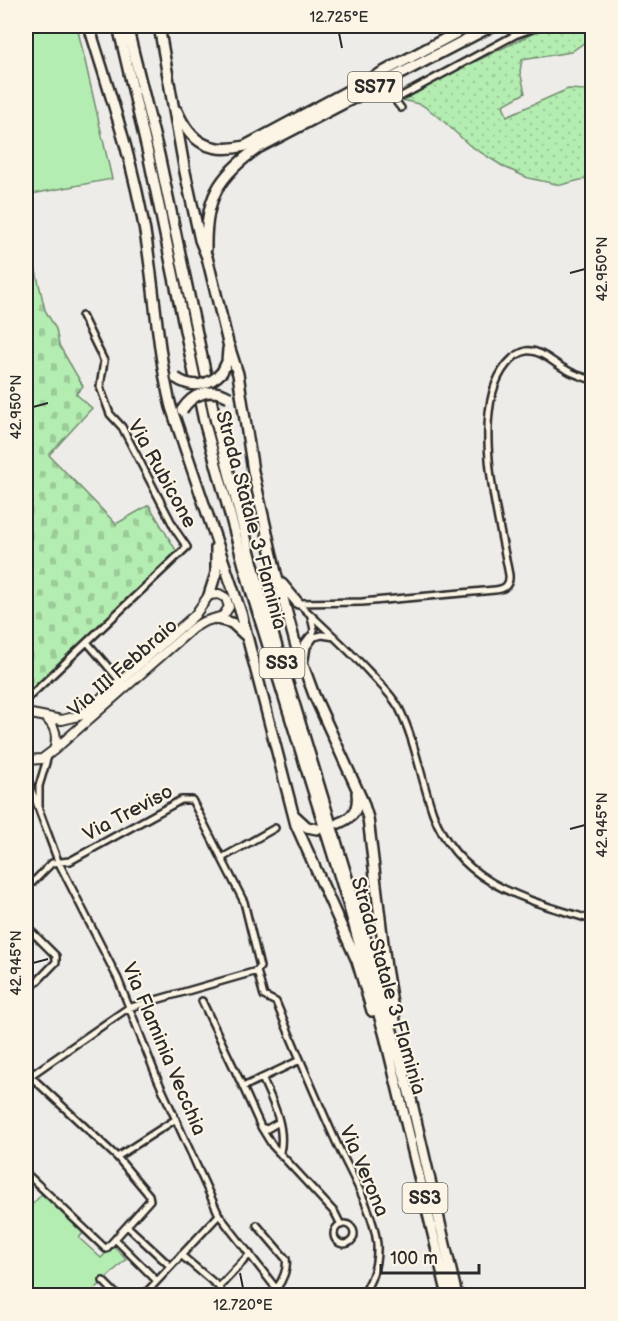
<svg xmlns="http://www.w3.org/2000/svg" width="618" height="1321" font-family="'Balsamiq Sans',sans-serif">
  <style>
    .grass { fill: url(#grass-dots); stroke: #708c6e; stroke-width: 1.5 }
    .cemetery { fill: url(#cemetery-stones); stroke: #708c6e; stroke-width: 1.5 }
    .park { fill: #b4edb1; stroke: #708c6e; stroke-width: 1.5 }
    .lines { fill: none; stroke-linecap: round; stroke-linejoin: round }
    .street-casing { stroke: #2b2b2b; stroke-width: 10 }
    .secondary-casing { stroke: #2b2b2b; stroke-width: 12 }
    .highway-casing { stroke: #2b2b2b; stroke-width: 14 }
    .street { stroke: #fcf5e5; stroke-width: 5 }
    .secondary { stroke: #fcf5e5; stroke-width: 8 }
    .highway { stroke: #fcf5e5; stroke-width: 9 }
    .highway-bridge-casing { stroke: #2b2b2b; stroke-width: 14; stroke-linecap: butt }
    .highway-bridge { stroke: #fcf5e5; stroke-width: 9 }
    .ticks { fill: none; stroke: #2b2b2b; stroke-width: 2 }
    .labels { text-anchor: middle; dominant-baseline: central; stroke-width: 4.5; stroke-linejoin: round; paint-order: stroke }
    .shield { fill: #fcf5e5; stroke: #6a6863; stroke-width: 1.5 }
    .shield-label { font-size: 18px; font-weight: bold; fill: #2b2b2b }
    .street-label { font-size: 20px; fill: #2b2b2b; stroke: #fcf5e5 }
    .neatline { fill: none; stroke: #2b2b2b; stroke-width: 2 }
    .ticks-label { font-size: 15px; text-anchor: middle; fill: #2b2b2b }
  </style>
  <defs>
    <pattern id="grass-dots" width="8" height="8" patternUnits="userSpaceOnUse" patternTransform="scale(1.5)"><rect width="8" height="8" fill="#b4edb1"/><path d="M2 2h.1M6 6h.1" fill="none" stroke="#9bcb98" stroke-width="1.8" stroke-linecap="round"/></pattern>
    <pattern id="cemetery-stones" width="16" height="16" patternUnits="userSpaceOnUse" patternTransform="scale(1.5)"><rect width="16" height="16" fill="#b4edb1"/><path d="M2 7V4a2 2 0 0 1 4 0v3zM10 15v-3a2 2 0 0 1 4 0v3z" fill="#9bcb98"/></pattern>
  </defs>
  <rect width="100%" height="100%" fill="#eeece9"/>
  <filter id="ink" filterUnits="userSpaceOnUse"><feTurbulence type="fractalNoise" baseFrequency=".0167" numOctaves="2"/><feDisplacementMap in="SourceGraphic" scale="12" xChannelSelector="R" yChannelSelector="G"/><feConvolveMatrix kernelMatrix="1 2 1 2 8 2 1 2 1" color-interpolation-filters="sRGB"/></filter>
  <g filter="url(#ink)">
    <path class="grass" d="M560 26H592V37L571 52 522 60 520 71 525 93 503 105 507 116 568 89 585 90 592 98V177L561 185 528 178 504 167 469 145 439 117 422 105 399 99 540 30Z"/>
    <path class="cemetery" d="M26 228 45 310 56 329 59 345 83 386 76 394 92 408 49 455 116 524 149 505 177 552 26 696Z"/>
    <path class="park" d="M26 26H77L112 179 26 195Z
      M42 1194 84 1232 79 1238 101 1258 113 1246 126 1259 89 1295H26V1211Z"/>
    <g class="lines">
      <defs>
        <path id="street" d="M401 108 397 103 398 98 515 35 540 26
          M298 603 362 602 495 590C505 589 510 585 509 575 499 519 468 410 507 364 512 358 518 353 526 351 541 349 554 364 567 370 575 375 584 377 592 380
          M298 603C323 626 347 648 370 673 380 684 392 695 399 708 415 740 421 779 433 813 459 885 528 900 592 920
          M311 638 322 635 335 637
          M311 638 314 630 311 617
          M87 642 120 681
          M30 696 187 547 176 531 122 427 110 414 100 387 104 361 82 316
          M26 775 58 861 118 979 157 1078 219 1215 282 1296
          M39 808V786L48 756
          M222 858 275 828
          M26 889 52 863 70 861 181 800H192L244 902 260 967 257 971 128 1008 30 1076
          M26 926 56 956V962L26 993
          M257 971 264 996 276 1002C296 1050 316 1098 338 1146 351 1174 374 1212 377 1244 378 1262 372 1281 362 1296
          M202 1001 243 1087 300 1060
          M26 1072 117 1157 149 1195 150 1200 106 1249 26 1173
          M262 1078C272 1100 286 1127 280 1152
          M243 1087 261 1127 272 1145 335 1213 341 1225
          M261 1127 267 1129 279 1122
          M117 1157 176 1119
          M334 1234a10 10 0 1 1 20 0a10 10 0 1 1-20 0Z
          M257 1225 286 1259C288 1269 282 1281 277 1288
          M127 1226 170 1266
          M115 1239 156 1280
          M181 1255 219 1287
          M103 1281 118 1296
          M134 1296 144 1293
          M143 1296 219 1215
          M223 1296 219 1287 250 1254"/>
        <path id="secondary" d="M26 713 62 720 82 715 195 615 209 595 219 594 226 598 229 607 223 616 203 622 193 628 54 750
          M26 760 42 759 54 750C58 737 56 727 46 718"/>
        <path id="highway" d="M89 26C110 94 133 161 145 232 155 290 157 350 171 407L241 613 296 825 357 961 372 1011
          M118 26 149 158 204 421 252 594 347 900 385 1036 448 1296
          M127 26 159 155 215 418 237 504 260 591 376 973 411 1099 457 1296
          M159 26 185 172 200 240 207 257 228 343 238 374 253 471 276 573 296 646 314 695 363 802 368 818 386 968 395 1021
          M177 111C191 143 210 154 245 146L469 26
          M206 249C205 199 218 176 258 148L492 26
          M222 372 227 362 228 349
          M282 584 298 603
          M209 595 216 573V547
          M217 619 232 623 245 635
          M303 659 305 646 311 638
          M294 815 307 827 317 829
          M339 823C354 817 359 809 357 793"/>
      </defs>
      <use href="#street" class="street-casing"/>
      <use href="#secondary" class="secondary-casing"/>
      <use href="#highway" class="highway-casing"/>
      <use href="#street" class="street"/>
      <use href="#secondary" class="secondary"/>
      <use href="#highway" class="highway"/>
      <defs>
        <path id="highway-bridge" d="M176 378C192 389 209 386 222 372
          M182 410C193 393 211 387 229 397"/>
      </defs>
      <use href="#highway-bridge" class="highway-bridge-casing"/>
      <use href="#highway-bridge" class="highway-bridge"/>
    </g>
  </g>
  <path class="ticks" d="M339 33 342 48M570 273 585 269M33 407 48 403M570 829 585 825M33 963 48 959M240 1273 243 1288"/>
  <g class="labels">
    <g class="shield">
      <rect x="348" y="72" width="54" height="30" rx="4.5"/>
      <rect x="259.5" y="648" width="45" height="30" rx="4.5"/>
      <rect x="402.5" y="1183" width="45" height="30" rx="4.5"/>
    </g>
    <g class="shield-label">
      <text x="375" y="87">SS77</text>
      <text x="282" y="663">SS3</text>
      <text x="425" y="1198">SS3</text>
    </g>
    <g class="street-label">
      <text transform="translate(162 474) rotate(61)">Via Rubicone</text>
      <text transform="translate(251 520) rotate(75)">Strada Statale 3 Flaminia</text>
      <text transform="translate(123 668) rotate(-41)">Via III Febbraio</text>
      <text transform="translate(128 813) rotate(-28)">Via Treviso</text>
      <text transform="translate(388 986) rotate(74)">Strada Statale 3 Flaminia</text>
      <text transform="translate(164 1049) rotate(67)">Via Flaminia Vecchia</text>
      <text transform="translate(364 1171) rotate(67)">Via Verona</text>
    </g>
  </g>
  <rect width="618" height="1321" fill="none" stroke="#fcf5e5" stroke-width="66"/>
  <path d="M381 1264v9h98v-9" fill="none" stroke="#2b2b2b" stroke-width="3"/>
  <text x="390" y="1264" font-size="18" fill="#2b2b2b" stroke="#fcf5e5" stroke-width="4.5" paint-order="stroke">100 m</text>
  <rect x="33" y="33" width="552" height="1255" class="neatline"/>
  <g class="ticks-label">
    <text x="339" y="22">12.725°E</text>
    <text transform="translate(602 269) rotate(-90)" y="5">42.950°N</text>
    <text transform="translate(16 407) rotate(-90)" y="5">42.950°N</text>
    <text transform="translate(602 825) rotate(-90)" y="5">42.945°N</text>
    <text transform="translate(16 963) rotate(-90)" y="5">42.945°N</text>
    <text x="243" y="1310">12.720°E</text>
  </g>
</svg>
